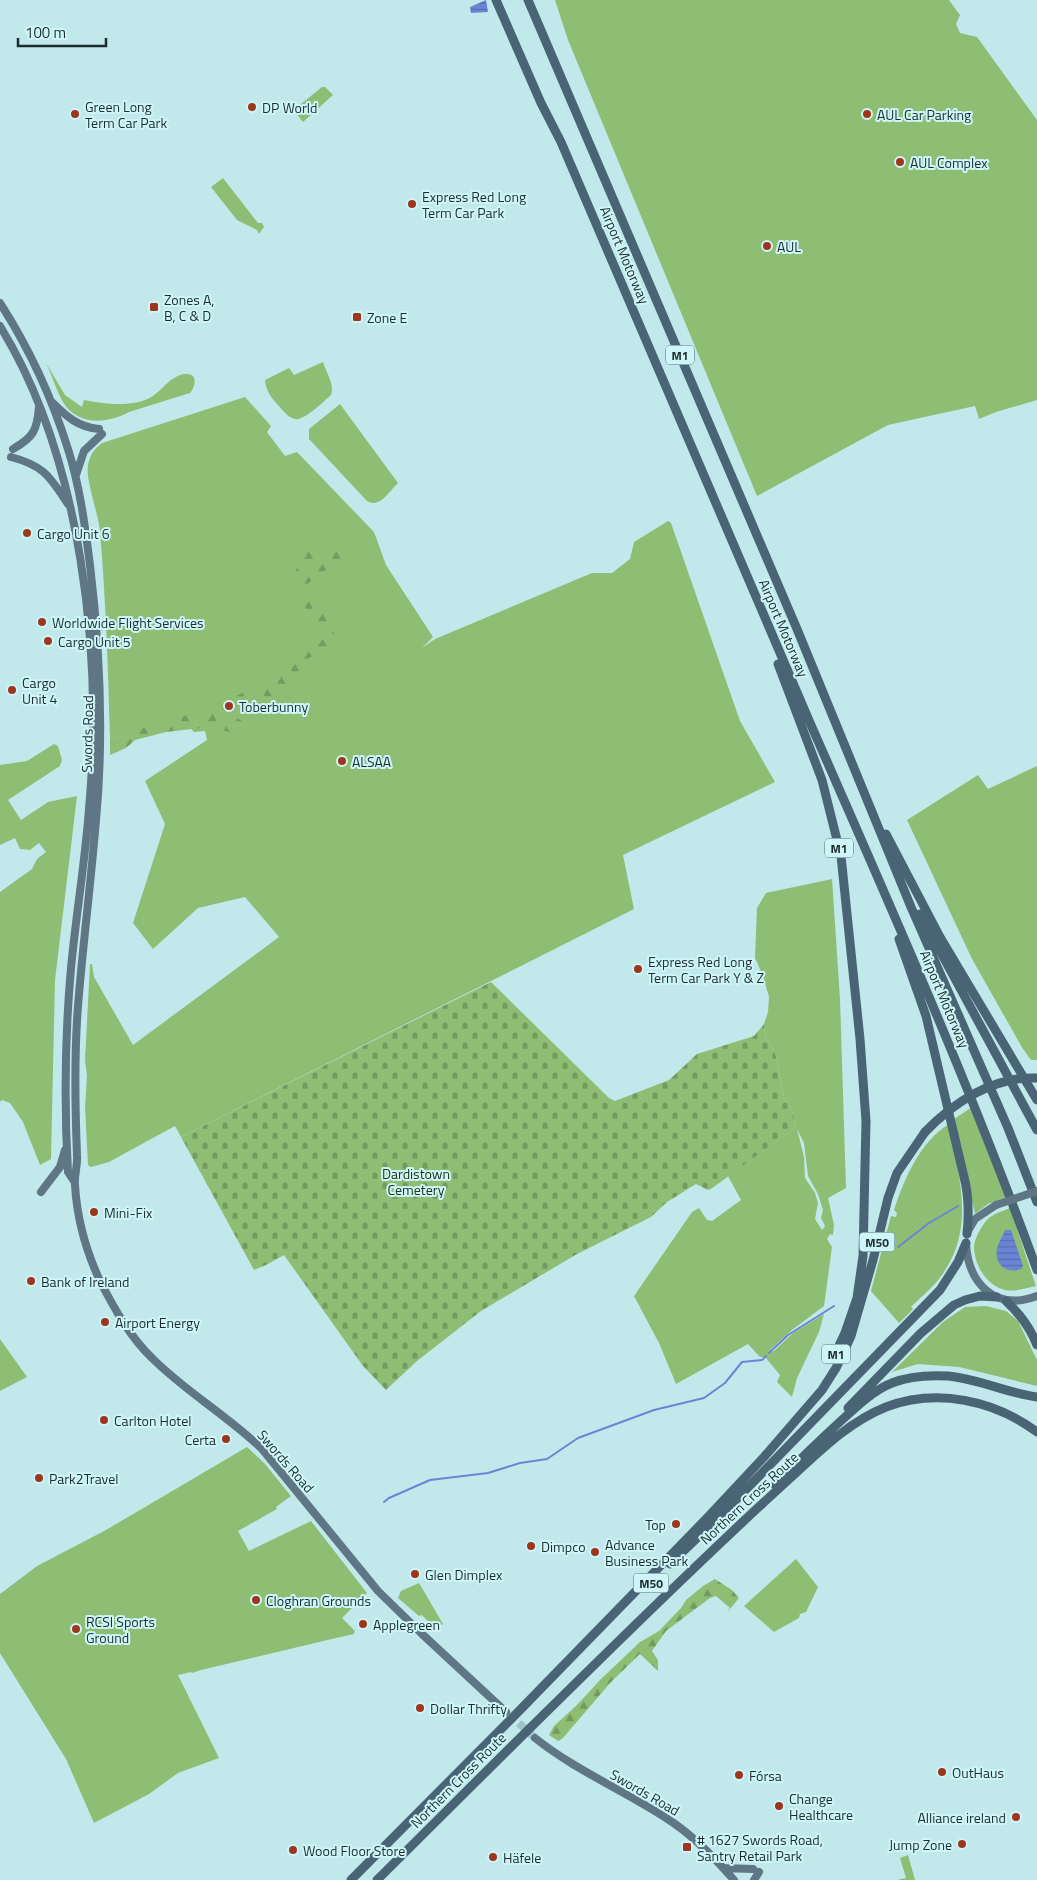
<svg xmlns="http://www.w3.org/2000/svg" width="1037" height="1880" font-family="'Titillium Web',sans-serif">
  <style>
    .grass { fill: #8ebe74; fill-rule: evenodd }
    .forest { fill: url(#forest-firs) }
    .cemetery { fill: url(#cemetery-stones) }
    .water { fill: url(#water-rules) }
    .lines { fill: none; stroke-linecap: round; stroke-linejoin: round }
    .stream { stroke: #6b85d6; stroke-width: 2 }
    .major-tunnel { stroke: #a0c3c6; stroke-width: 8; stroke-dasharray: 8 4; stroke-linecap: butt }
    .major { stroke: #5f7685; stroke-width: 8 }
    .highway { stroke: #496575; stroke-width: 9 }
    .major-bridge { stroke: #5f7685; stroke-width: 8 }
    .highway-bridge { stroke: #496575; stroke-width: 9 }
    .poi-dot { fill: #9e351d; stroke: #cef6f9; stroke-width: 2 }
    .labels { text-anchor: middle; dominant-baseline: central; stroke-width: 4; stroke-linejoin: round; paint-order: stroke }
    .shield { fill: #cef6f9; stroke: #52696b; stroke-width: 1 }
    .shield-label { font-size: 12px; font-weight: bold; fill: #1d2d2e }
    .poi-label { font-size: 14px; fill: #1d2d2e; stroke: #cef6f9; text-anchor: start }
    .street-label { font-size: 14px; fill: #1d2d2e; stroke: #cef6f9 }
    .park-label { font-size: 14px; fill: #213614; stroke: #cef6f9 }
  </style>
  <defs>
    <pattern id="forest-firs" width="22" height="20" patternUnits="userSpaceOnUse" patternTransform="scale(1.25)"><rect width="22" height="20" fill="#8ebe74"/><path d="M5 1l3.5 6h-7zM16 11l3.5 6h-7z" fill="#739b60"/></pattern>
    <pattern id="cemetery-stones" width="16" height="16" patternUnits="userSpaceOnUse" patternTransform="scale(1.25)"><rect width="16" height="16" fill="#8ebe74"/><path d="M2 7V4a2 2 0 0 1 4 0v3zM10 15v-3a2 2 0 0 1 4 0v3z" fill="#739b60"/></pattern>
    <pattern id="water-rules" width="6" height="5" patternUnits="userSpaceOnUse" patternTransform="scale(1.25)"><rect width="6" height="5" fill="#6b85d6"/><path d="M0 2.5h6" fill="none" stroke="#576dae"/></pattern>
  </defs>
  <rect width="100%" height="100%" fill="#c1e9ec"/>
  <path class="grass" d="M555 0H949L960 15 956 24 960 33 977 37 1037 120V400L996 412 979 419 975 406 888 425 757 496 568 40Z
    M322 87H325L333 95 303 122 295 112 296 108Z
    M223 178 258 223H262L264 227 259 234 257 230 237 220 211 187Z
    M323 362C326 372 335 385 331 395 324 401 304 421 295 419 288 418 282 409 277 404 271 398 265 388 265 380L289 368 294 375Z
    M46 363 65 395 82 407 84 400C104 404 135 408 153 396 163 389 172 375 185 374 198 373 196 386 190 393L129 412C108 424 77 426 63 402 56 390 52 375 46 363Z
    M245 397 271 426 267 432 285 456 297 452 374 532 386 565 433 637 422 648 435 639 592 573H612L630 559 634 542 668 521 671 523 740 721 775 782 623 855 634 909 181 1137 175 1126 109 1162 91 1167 88 1165 85 1107 87 1076 85 1060 90 964H92L94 977 133 1045 279 937 245 897 198 908 153 949 133 923 165 824 145 781 207 740 205 731 194 732 181 718 110 738C108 669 106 601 100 532 99 515 85 479 88 465 90 455 94 449 102 443Z
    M340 404 398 483C390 490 380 509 367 501L309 439V429Z
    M54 744 58 746 62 760 60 766 8 800 21 820 48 802 77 796 55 980 51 1159 40 1165 23 1122 10 1103 2 1100 0 1102V892L32 869 37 859 46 852 39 843 30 850 20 849 15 838 0 845V765L27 761Z
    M1037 766V1060H1031L1023 1049 972 959 907 820 978 775 988 789Z
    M832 879 840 999 846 1188 828 1198 834 1225 833 1235 830 1234 827 1239 832 1247 824 1306 792 1330 771 1349 770 1352 774 1351 793 1333 824 1314 819 1332 797 1378 792 1397 777 1382 780 1375 765 1357H760L748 1344 676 1384 659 1343 634 1296 692 1212 699 1208 707 1220 712 1221 741 1200 728 1176 796 1127 792 1111 784 1097 775 1052 766 1038 764 1024 768 1012 769 997 763 976 755 958 757 908 766 893ZM797 1129 804 1143 808 1176 818 1194 823 1210 821 1218 825 1226 822 1230 815 1219 818 1203 815 1193 805 1178 804 1157Z
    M972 1107 1006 1197 988 1204 975 1214 954 1119Z
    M949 1124C959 1179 977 1230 939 1279 931 1289 920 1298 911 1307L913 1309 899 1323 871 1291 891 1216 896 1217 897 1213 894 1210C905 1177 920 1142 949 1124Z
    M1010 1208 1036 1286C1026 1288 1012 1293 1002 1289 986 1284 975 1265 974 1249 973 1241 982 1224 989 1218 995 1213 1003 1211 1010 1208Z
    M986 1306 1006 1311 1018 1321 1037 1360V1386L959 1367 918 1364 892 1372 943 1322 965 1307Z
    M0 1339 27 1377 0 1391Z
    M247 1447 265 1464 291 1496 276 1507 277 1509 238 1531 249 1551 311 1521 367 1593 342 1618 355 1631 354 1634 336 1638 201 1670 192 1673 191 1672 178 1675 219 1758 178 1773 149 1794 94 1823 66 1759 0 1653V1594L37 1566 106 1530Z
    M796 1559 818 1587 806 1612 800 1614 799 1618 774 1632 744 1606Z
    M419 1583 443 1624 435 1629 422 1615 419 1616 398 1598 401 1591Z
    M908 1855 915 1880H897L906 1878 900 1858Z"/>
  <path class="forest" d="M304 548 312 554 321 558C331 549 336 549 349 552L306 585 325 608 337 642 302 662 297 688 282 695 276 709C260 697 244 705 228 713L242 721V726L238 730 229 732 222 730 201 728 166 732 135 740 126 748 110 755V738L216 706 242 693 281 679 274 673 280 664 322 640C313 620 295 597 296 574 296 565 301 556 304 548Z
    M715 1579 732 1590 739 1598 726 1614 730 1608 716 1596 710 1598 666 1631 652 1651 658 1660V1671L640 1654 611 1682 562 1739 558 1741 549 1735 554 1726 576 1706 601 1679 640 1642 659 1631 681 1608 686 1600 703 1586Z"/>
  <path class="cemetery" d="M491 982 609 1098 615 1101 669 1080 697 1054 754 1036 764 1024 766 1038 775 1052 784 1097 792 1111 796 1127 711 1189 708 1190 696 1184 667 1202 651 1217 577 1254 481 1311 417 1361 386 1390 363 1366 284 1255 266 1265 254 1270 181 1137Z"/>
  <path class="water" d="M486 0 488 12 471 13 470 7Z
    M1005 1230H1011L1023 1266 1021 1269C1005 1275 992 1262 998 1245 1000 1240 1003 1235 1005 1230Z"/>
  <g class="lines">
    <path class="stream" d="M898 1247 929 1223 958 1206
      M769 1353 788 1335 834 1306
      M384 1502 389 1498 430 1480 488 1473 520 1463 547 1459 578 1438 654 1410 704 1398 725 1383 742 1362 762 1360 766 1356"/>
    <path class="major-tunnel" d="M510 1715 535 1738"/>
    <path class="major" d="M0 303C29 348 52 398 68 449 80 487 85 526 90 565 100 649 104 735 96 820 91 882 83 943 78 1006 74 1056 75 1105 77 1155 78 1165 74 1175 75 1185 77 1219 86 1251 100 1281 114 1308 130 1337 152 1358 186 1392 228 1416 262 1449L378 1591 422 1634 506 1712
      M0 326C82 459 103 655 89 809 85 862 76 915 71 968 65 1035 64 1104 68 1172L74 1181
      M53 403C67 417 78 427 99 429
      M13 449C34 437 37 430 39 407
      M11 457C45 466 50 477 68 504
      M76 475 84 451 102 434
      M41 1192 60 1167 65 1150
      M968 1231 975 1219 996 1205
      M966 1243C968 1283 995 1312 1037 1296
      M535 1738C575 1770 623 1790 666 1818 692 1834 714 1857 734 1880
      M723 1868 753 1869
      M754 1880 759 1872"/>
    <path class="highway" d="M496 0 541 103 561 142C644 336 726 531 811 725 890 905 970 1085 1037 1270
      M528 0 797 629 911 907 1008 1128 1037 1202
      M778 664 822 780 841 856 860 1039 866 1121 863 1256 857 1298 845 1333 836 1352
      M886 834 940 937 1037 1100
      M920 914 1037 1130
      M899 939 926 1016 964 1177C969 1196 969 1215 967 1234
      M1006 1301C1020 1314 1030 1327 1037 1345
      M848 1408 921 1333 954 1305 965 1300 980 1296 997 1297
      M775 1485C797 1462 820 1440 843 1419 857 1406 874 1390 892 1383 909 1376 930 1375 948 1376 979 1379 1007 1393 1037 1397
      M670 1564 726 1510 940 1290 958 1262 966 1243
      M351 1880 519 1711 709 1516 764 1457 822 1390 836 1368 851 1336 873 1260 888 1198 897 1173 925 1132
      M377 1880C494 1764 610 1647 730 1534 752 1513 774 1493 797 1472 824 1447 851 1421 886 1407 937 1388 994 1400 1037 1432"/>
    <path class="major-bridge" d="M996 1205 1037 1191"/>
    <path class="highway-bridge" d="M925 1132C954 1102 994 1076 1037 1078"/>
  </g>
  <g class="poi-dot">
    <circle cx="252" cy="107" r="5"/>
    <circle cx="75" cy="114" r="5"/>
    <circle cx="867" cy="114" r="5"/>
    <circle cx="900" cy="162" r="5"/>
    <circle cx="412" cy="204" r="5"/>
    <circle cx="767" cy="246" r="5"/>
    <rect x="149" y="302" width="10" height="10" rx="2.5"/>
    <rect x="352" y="312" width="10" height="10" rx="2.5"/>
    <circle cx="27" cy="533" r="5"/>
    <circle cx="42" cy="622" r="5"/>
    <circle cx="48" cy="641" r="5"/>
    <circle cx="12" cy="690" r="5"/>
    <circle cx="229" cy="706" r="5"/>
    <circle cx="342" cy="761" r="5"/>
    <circle cx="638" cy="969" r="5"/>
    <circle cx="94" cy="1212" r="5"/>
    <circle cx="31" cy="1281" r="5"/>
    <circle cx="105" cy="1322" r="5"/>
    <circle cx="104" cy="1420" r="5"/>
    <circle cx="226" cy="1439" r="5"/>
    <circle cx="39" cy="1478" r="5"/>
    <circle cx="676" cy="1524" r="5"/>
    <circle cx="531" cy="1546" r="5"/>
    <circle cx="595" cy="1552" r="5"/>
    <circle cx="415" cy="1574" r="5"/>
    <circle cx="256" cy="1600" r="5"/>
    <circle cx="363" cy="1624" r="5"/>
    <circle cx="76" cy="1629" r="5"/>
    <circle cx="420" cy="1708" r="5"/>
    <circle cx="942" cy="1772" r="5"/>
    <circle cx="739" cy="1775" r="5"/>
    <circle cx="779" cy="1806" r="5"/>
    <circle cx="1016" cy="1817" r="5"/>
    <circle cx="962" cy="1844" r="5"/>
    <rect x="682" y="1842" width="10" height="10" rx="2.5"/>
    <circle cx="293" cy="1850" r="5"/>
    <circle cx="493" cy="1857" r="5"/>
  </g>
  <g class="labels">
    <g class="shield">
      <rect x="666" y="345.5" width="28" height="19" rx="4"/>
      <rect x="825" y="838.5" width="28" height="19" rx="4"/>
      <rect x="859.5" y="1232.5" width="35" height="19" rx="4"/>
      <rect x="822" y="1344.5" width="28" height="19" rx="4"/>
      <rect x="633.5" y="1573.5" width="35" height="19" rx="4"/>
    </g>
    <g class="shield-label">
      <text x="680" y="355">M1</text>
      <text x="839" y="848">M1</text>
      <text x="877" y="1242">M50</text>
      <text x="836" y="1354">M1</text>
      <text x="651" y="1583">M50</text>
    </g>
    <g class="poi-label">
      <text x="85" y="106">Green Long<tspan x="85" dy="16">Term Car Park</tspan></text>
      <text x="262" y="107">DP World</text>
      <text x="877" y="114">AUL Car Parking</text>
      <text x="910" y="162">AUL Complex</text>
      <text x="422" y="196">Express Red Long<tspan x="422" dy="16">Term Car Park</tspan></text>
      <text x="777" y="246">AUL</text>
      <text x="164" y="299">Zones A,<tspan x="164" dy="16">B, C &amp; D</tspan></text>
      <text x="367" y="317">Zone E</text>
      <text x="37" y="533">Cargo Unit 6</text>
      <text x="52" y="622">Worldwide Flight Services</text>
      <text x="58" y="641">Cargo Unit 5</text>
      <text x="22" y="682">Cargo<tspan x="22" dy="16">Unit 4</tspan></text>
      <text x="239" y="706">Toberbunny</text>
      <text x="352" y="761">ALSAA</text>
      <text x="648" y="961">Express Red Long<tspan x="648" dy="16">Term Car Park Y &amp; Z</tspan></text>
      <text x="104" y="1212">Mini-Fix</text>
      <text x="41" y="1281">Bank of Ireland</text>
      <text x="115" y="1322">Airport Energy</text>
      <text x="114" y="1420">Carlton Hotel</text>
      <text x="216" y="1439" text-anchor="end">Certa</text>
      <text x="49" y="1478">Park2Travel</text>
      <text x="666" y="1524" text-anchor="end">Top</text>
      <text x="605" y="1544">Advance<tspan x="605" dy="16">Business Park</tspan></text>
      <text x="541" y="1546">Dimpco</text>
      <text x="425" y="1574">Glen Dimplex</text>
      <text x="266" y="1600">Cloghran Grounds</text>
      <text x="86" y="1621">RCSI Sports<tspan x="86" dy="16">Ground</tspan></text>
      <text x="373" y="1624">Applegreen</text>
      <text x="430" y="1708">Dollar Thrifty</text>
      <text x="952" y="1772">OutHaus</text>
      <text x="749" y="1775">Fórsa</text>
      <text x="789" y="1798">Change<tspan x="789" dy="16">Healthcare</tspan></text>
      <text x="1006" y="1817" text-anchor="end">Alliance ireland</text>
      <text x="697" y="1839"># 1627 Swords Road,<tspan x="697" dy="16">Santry Retail Park</tspan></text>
      <text x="952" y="1844" text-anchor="end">Jump Zone</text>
      <text x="303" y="1850">Wood Floor Store</text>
      <text x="503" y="1857">Häfele</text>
    </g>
    <g class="street-label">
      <text transform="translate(625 255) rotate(67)">Airport Motorway</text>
      <text transform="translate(784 628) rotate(67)">Airport Motorway</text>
      <text transform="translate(87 734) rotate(-89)">Swords Road</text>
      <text transform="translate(945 999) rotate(67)">Airport Motorway</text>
      <text transform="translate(286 1461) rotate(49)">Swords Road</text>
      <text transform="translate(749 1498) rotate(-43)">Northern Cross Route</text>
      <text transform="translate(458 1780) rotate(-45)">Northern Cross Route</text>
      <text transform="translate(645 1792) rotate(30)">Swords Road</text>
    </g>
    <g class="park-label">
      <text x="416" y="1173">Dardistown<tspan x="416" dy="16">Cemetery</tspan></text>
    </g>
  </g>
  <path d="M18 38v8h88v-8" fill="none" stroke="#1d2d2e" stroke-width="2.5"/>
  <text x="25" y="38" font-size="15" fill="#1d2d2e" stroke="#cef6f9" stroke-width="4" paint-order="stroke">100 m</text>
</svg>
